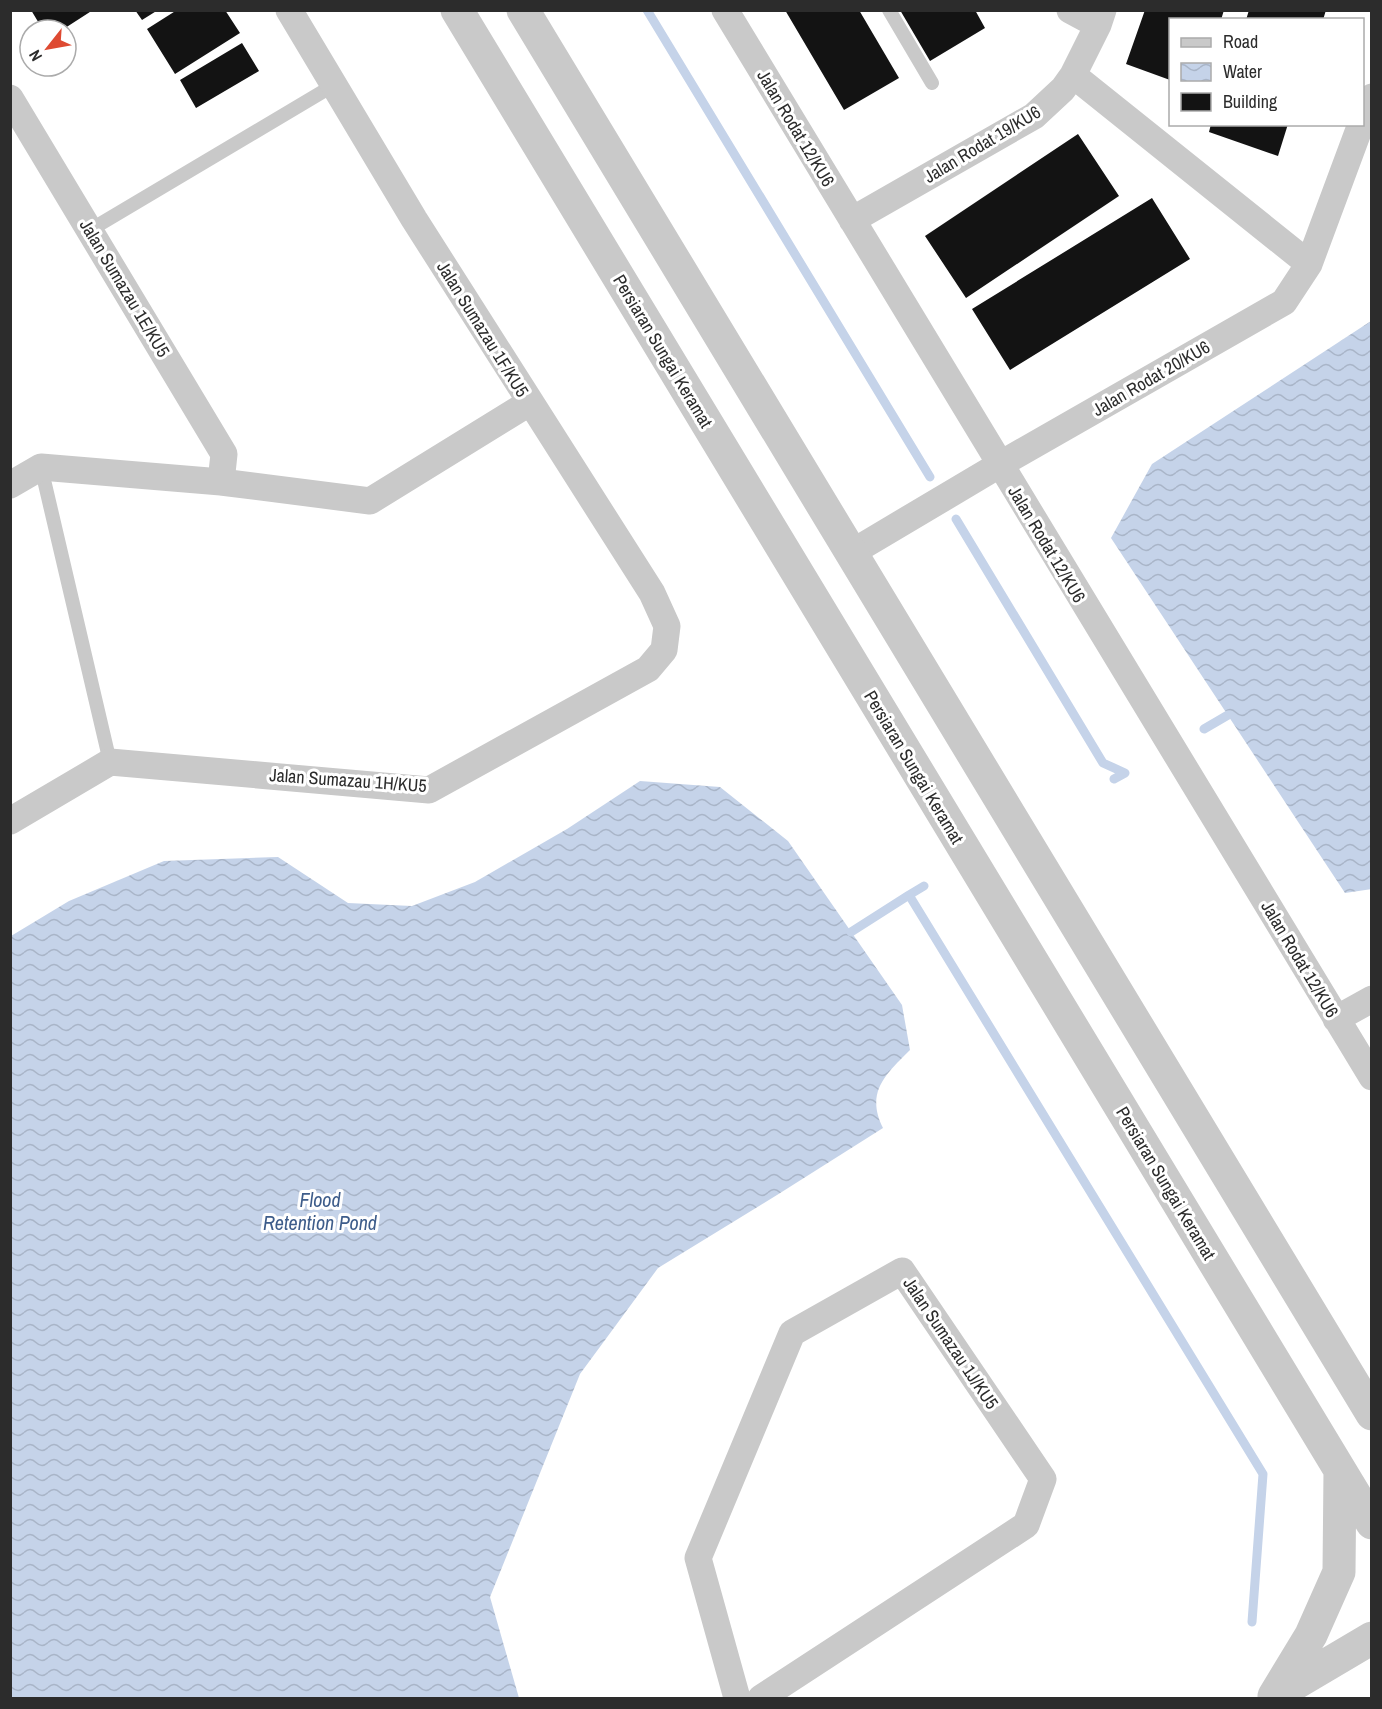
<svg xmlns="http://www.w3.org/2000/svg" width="1382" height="1709" font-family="'Archivo Narrow',sans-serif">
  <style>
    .water { fill: url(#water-waves) }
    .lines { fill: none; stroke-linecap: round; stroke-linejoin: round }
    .stream { stroke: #c5d3e9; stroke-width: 9 }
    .building { fill: #131313 }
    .service { stroke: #c9c9c9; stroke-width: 14 }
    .minor { stroke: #c9c9c9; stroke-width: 27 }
    .tertiary { stroke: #c9c9c9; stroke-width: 33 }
    .labels { text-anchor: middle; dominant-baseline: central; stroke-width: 6; stroke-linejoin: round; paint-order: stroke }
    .street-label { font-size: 18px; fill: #2c2c2c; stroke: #fff }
    .water-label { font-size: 20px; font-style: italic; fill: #3d5c8a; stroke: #fff }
  </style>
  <defs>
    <pattern id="water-waves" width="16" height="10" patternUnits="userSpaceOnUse" patternTransform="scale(1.5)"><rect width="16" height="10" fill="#c5d3e9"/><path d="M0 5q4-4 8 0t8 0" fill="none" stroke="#a9b5c8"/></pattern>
  </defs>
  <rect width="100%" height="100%" fill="#fff"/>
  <path class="water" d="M1371 321 1372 889 1345 893 1111 538 1152 464Z
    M640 781 720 787 788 841 902 1005 910 1050C886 1074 865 1092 883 1128L777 1195 658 1268 580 1374 490 1597 519 1698H11V936L69 901 164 861 278 857 348 903 412 906 475 882 567 829Z"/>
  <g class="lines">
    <path class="stream" d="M647 10 930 477
      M956 519 1103 763 1125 773 1114 779
      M1204 729 1228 715
      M909 895 924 886
      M851 932 909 895 1263 1474 1252 1622"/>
  </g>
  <path class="building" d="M31 10H93L62 30H43Z
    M135 10H158L142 20Z
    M177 10H225L240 33 175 74 147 29Z
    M785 10H859L899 78 844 110Z
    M900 10H975L985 28 930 61Z
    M1145 10H1224L1221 20H1170V80L1126 64Z
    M1249 10H1326L1323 20H1246Z
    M242 43 259 71 196 108 180 80Z
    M1211 124H1288L1278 156 1209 132Z
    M1078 134 1119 196 966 298 925 236Z
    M1152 198 1190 259 1010 370 972 309Z"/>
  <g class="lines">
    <path class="service" d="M889 10 932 83
      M90 230 334 85
      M41 467 110 762"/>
    <path class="minor" d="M725 10 1372 1077
      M1070 10 1098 25
      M1073 75 1309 264
      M10 98 224 454 221 482
      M1362 121 1372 97
      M852 220 1034 116 1063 89 1073 75 1098 25 1103 10
      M10 485 41 467 221 482 370 501 529 403
      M851 553 999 465 1284 302 1309 264 1361 124
      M10 821 110 762 429 790 648 669 664 650 667 626 652 593 414 219 289 10
      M1336 1019 1372 999
      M737 1698 698 1558 792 1333 902 1271 1043 1479 1026 1525 761 1698"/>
    <path class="tertiary" d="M457 10 1372 1523
      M523 10 1372 1414
      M1279 1693 1372 1638
      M1274 1696 1311 1635 1339 1572 1340 1471"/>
  </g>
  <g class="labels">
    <g class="street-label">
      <text transform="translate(796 128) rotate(59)">Jalan Rodat 12/KU6</text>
      <text transform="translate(982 144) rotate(-31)">Jalan Rodat 19/KU6</text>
      <text transform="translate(125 288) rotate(59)">Jalan Sumazau 1E/KU5</text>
      <text transform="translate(483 329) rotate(58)">Jalan Sumazau 1F/KU5</text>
      <text transform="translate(663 351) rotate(59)">Persiaran Sungai Keramat</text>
      <text transform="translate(1151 378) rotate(-30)">Jalan Rodat 20/KU6</text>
      <text transform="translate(1047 544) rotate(59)">Jalan Rodat 12/KU6</text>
      <text transform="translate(914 767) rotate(59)">Persiaran Sungai Keramat</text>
      <text transform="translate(348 780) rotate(4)">Jalan Sumazau 1H/KU5</text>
      <text transform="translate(1300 959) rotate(59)">Jalan Rodat 12/KU6</text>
      <text transform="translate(1166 1183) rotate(59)">Persiaran Sungai Keramat</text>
      <text transform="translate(951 1343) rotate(56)">Jalan Sumazau 1J/KU5</text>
    </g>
    <g class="water-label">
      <text x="320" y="1199">Flood<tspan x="320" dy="23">Retention Pond</tspan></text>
    </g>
  </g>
  <rect width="1382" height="1709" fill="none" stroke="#2c2c2c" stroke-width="24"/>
  <rect x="1169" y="18" width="195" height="108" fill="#ffffff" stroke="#ababab" stroke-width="1.5"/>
  <rect x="1181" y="38" width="30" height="9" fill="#c9c9c9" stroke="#ababab" stroke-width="1.5"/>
  <text x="1223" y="48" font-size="18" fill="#2c2c2c">Road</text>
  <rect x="1181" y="63" width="30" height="18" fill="url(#water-waves)" stroke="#ababab" stroke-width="1.5"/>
  <text x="1223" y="78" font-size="18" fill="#2c2c2c">Water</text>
  <rect x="1181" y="93" width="30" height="18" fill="#131313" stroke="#ababab" stroke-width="1.5"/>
  <text x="1223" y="108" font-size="18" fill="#2c2c2c">Building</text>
  <g transform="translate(48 48) rotate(239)"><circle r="28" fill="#ffffff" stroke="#ababab" stroke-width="1.5"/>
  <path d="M0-4.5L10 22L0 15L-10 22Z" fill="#de4a32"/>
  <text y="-9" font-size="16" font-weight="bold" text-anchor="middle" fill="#2c2c2c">N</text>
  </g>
</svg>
